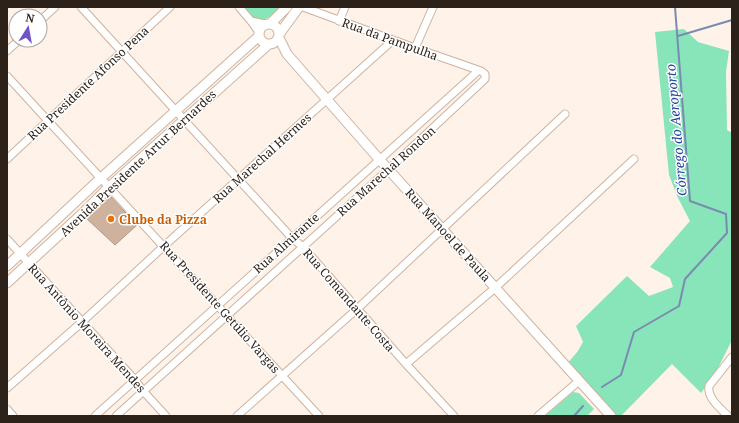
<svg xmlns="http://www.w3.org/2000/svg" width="739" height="423" font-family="'Noto Serif',serif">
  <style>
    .green { fill: #87e5b9 }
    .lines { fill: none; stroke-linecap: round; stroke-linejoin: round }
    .stream { stroke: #7a8bb2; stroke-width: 2 }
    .building { fill: #cfb29e; stroke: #b49885 }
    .minor-casing { stroke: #cfb29e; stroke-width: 9 }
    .major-casing { stroke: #cfb29e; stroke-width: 11 }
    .minor { stroke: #fff; stroke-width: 7 }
    .major { stroke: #fff; stroke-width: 9 }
    .food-dot { fill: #e8710a; stroke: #fff; stroke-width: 1.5 }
    .labels { text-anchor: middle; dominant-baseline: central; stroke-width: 3; stroke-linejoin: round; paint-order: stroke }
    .street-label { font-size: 12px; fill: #2d221a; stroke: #fff }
    .food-label { font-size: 12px; font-weight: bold; fill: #c56008; stroke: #fff; text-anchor: start }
    .water-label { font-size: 13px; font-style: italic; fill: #24459a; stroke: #fff }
  </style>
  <rect width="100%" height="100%" fill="#fef2e9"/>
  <path class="green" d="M240 7H281C273 14 265 22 254 23Z
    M684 29 698 42 729 51 726 72 727 130 732 133V340L715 374 701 393 672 364 621 416H616L567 364 578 351 583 342 576 326 627 276 649 296 673 287 670 278 650 267 690 221 678 198 669 175 655 32Z
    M573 392 579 393 594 409 587 416H545Z"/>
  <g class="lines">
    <path class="stream" d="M678 36 732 20
      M602 387 621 375 634 332 679 306 685 279 727 233 726 214 690 201 675 7
      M574 416 583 406"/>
  </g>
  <path class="building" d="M109 195 137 225 115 245 86 218Z"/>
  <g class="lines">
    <defs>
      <path id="minor" d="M81 7 292 238 303 247 406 364 454 416
        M239 7 251 21 259 32
        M40 21 55 7
        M251 21 265 24
        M339 21 345 7
        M415 48 433 7
        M7 51 19 40
        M7 76 319 416
        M7 159 170 7
        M7 239 135 380 143 391 166 416
        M406 364 495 288 634 159
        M7 388 82 322 164 246 393 40
        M7 409 13 416
        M95 416 478 71
        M116 416 389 169 485 79V74L481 71 415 48 303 7
        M237 416 357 309 565 114
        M538 416 579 381
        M728 416C720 408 707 398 709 386L732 357"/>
      <path id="major" d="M271 23 287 7
        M259 34a10 10 0 1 1 20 0a10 10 0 1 1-20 0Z
        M280 33 299 7
        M279 38 287 54 379 159 611 416
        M7 266 101 178 259 36
        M7 283 84 212 109 187 269 44"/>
    </defs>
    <use href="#minor" class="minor-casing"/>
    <use href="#major" class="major-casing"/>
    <use href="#minor" class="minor"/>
    <use href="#major" class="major"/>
  </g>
  <circle class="food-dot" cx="111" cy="219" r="4"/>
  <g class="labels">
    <g class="street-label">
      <text transform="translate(390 39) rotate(20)">Rua da Pampulha</text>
      <text transform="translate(88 83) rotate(-43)">Rua Presidente Afonso Pena</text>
      <text transform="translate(262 158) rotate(-42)">Rua Marechal Hermes</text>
      <text transform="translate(138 163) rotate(-43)">Avenida Presidente Artur Bernardes</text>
      <text transform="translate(386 171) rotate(-42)">Rua Marechal Rondon</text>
      <text transform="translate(448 235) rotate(48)">Rua Manoel de Paula</text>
      <text transform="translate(286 243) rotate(-42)">Rua Almirante</text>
      <text transform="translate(349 300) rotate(49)">Rua Comandante Costa</text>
      <text transform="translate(220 307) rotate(48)">Rua Presidente Getúlio Vargas</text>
      <text transform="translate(87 328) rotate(48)">Rua Antônio Moreira Mendes</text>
    </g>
    <g class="food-label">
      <text x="119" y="219">Clube da Pizza</text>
    </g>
    <g class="water-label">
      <text transform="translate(676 130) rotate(-95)">Córrego do Aeroporto</text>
    </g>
  </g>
  <rect width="739" height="423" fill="none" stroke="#2d221a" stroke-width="16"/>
  <g transform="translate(28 28) rotate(11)"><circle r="19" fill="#ffffff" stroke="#aba7a3"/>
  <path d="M0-3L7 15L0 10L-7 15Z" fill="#7252cb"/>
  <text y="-6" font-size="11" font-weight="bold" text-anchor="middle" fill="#2d221a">N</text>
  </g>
</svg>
